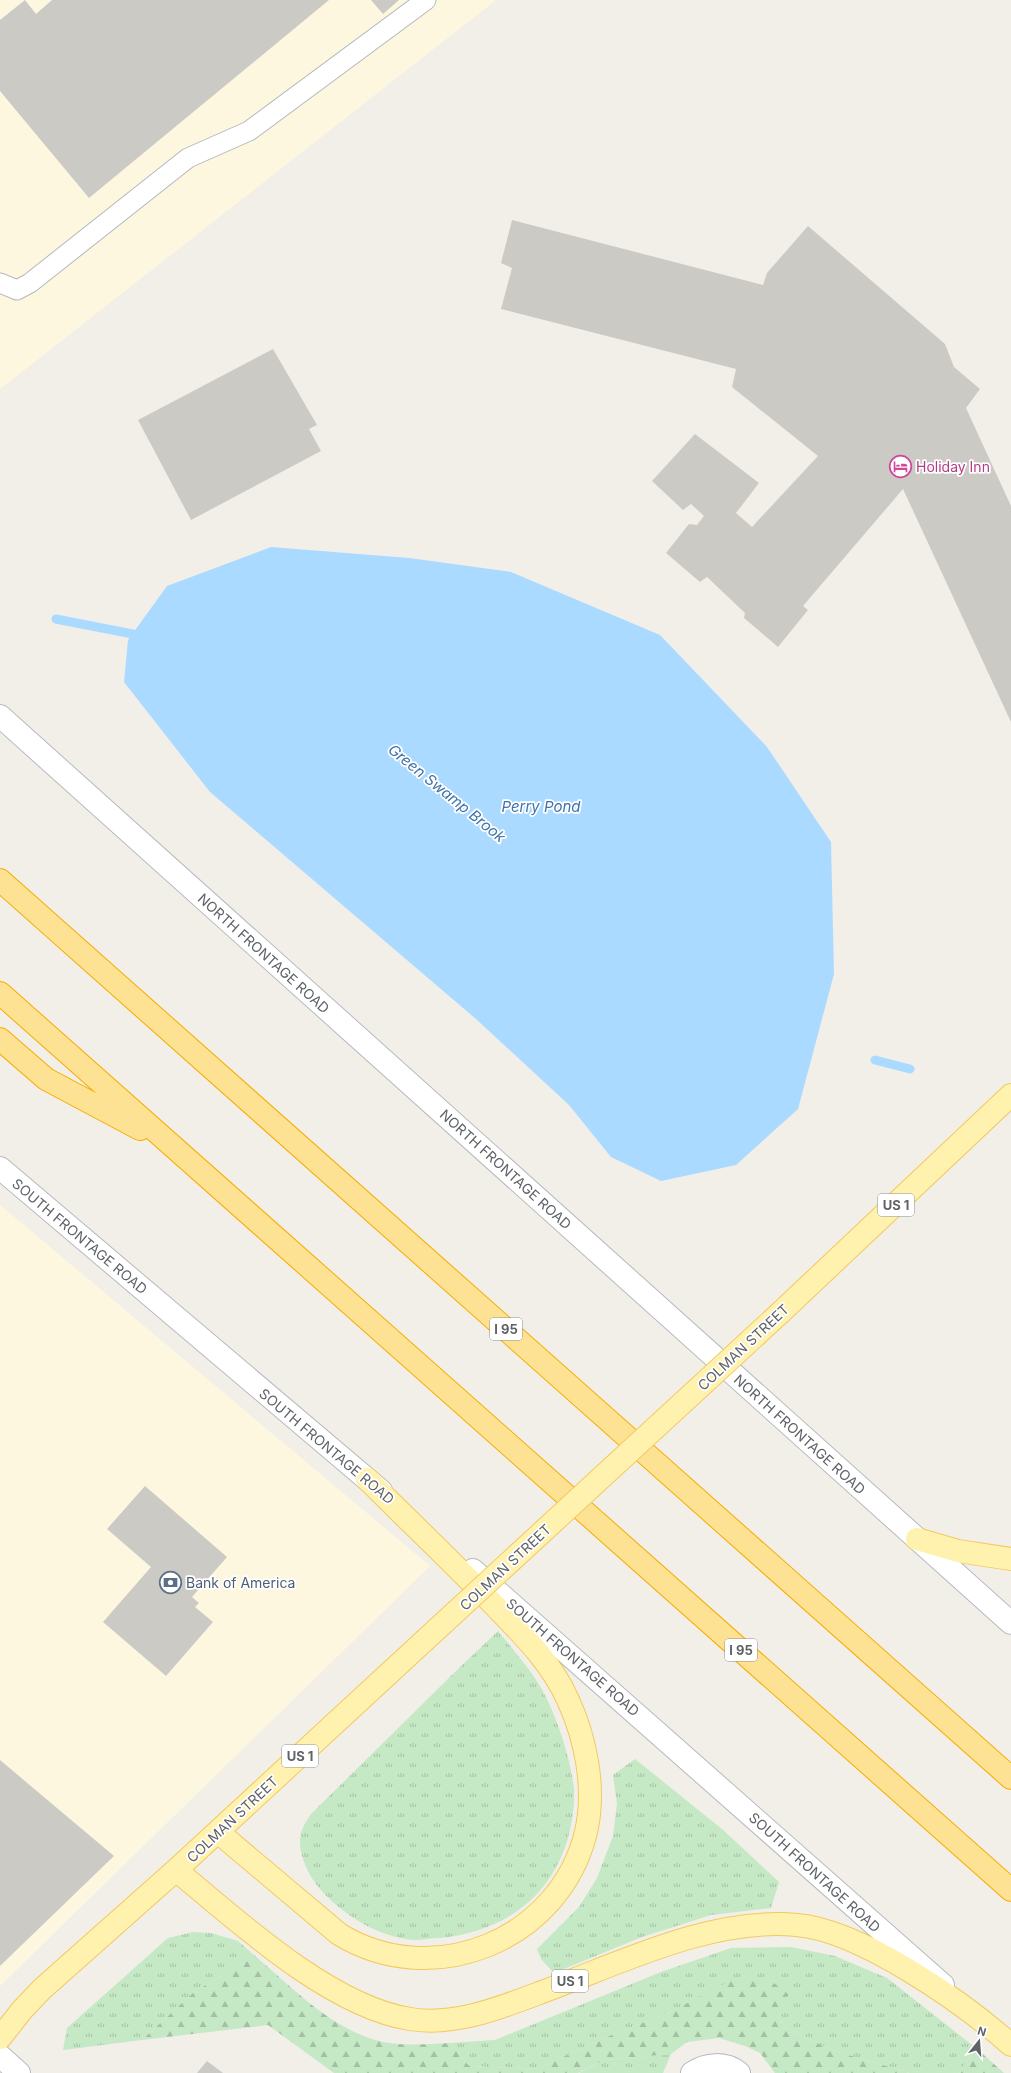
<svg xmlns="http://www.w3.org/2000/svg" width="1011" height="2073" font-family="Inter,sans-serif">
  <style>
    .commercial { fill: #fef7e0 }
    .grass { fill: url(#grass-tufts) }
    .forest { fill: url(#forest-firs) }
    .water { fill: #aadaff }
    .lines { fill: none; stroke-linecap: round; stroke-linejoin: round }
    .stream { stroke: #aadaff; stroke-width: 9 }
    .building { fill: #cccac5 }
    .lane-casing { stroke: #b5b8bc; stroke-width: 21 }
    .street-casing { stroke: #b5b8bc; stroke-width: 24 }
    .secondary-casing { stroke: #b6babf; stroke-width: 24 }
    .primary-casing { stroke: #f2c960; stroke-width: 24 }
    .highway-casing { stroke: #f9ab00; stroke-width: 24 }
    .lane { stroke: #fff; stroke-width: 19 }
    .street { stroke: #fff; stroke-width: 22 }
    .secondary { stroke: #fff; stroke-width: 22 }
    .primary { stroke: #fff2af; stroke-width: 22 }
    .highway { stroke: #fde293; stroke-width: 22 }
    .primary-bridge-casing { stroke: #f2c960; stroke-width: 24; stroke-linecap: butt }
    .primary-bridge { stroke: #fff2af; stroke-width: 22 }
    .labels { text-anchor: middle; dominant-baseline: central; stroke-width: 3.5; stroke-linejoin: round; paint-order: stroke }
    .shield { fill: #fff; stroke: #8f9295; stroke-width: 1 }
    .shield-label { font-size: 13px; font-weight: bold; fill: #5f6368 }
    .hotel-label { font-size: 14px; fill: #b23c85; stroke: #fff; text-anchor: start }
    .street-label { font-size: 14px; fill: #5f6368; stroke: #fff }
    .service-label { font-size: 14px; fill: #4e5e75; stroke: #fff; text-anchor: start }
    .water-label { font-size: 15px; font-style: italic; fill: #4174aa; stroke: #fff }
  </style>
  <defs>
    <pattern id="grass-tufts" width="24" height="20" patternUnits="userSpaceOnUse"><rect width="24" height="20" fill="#c5e8c5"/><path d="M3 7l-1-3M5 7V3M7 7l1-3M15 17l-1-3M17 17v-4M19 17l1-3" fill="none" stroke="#a3c0a4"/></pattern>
    <pattern id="forest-firs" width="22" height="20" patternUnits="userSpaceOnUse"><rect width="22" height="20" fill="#c5e8c5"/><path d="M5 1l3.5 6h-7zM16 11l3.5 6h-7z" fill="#a3c0a4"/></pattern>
  </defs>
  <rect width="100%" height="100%" fill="#f1efe8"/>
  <path class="commercial" d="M0 0H496L0 389Z
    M0 1205 430 1566 0 1986Z"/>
  <path class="grass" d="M498 1631C515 1652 535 1674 547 1699 560 1727 570 1758 574 1789 575 1805 572 1823 568 1838 550 1899 502 1932 440 1938 432 1938 423 1940 415 1940 380 1938 343 1915 321 1890 308 1876 295 1849 302 1830 304 1824 308 1819 311 1814L457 1670Z
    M635 1759 722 1829 779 1882 771 1908 711 1915 642 1937 554 1973 541 1959 537 1949 579 1907 597 1878 613 1836 617 1804 613 1775Z
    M193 1932 211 1933 238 1941 255 1956 194 1992 142 2040 63 2050 67 2028 168 1938Z
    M791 1947 835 1956 887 1978 976 2048 959 2073H910L835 2051 789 2030 775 2014 672 2011 602 2039 537 2069 469 2066 451 2043 495 2040 661 1972 731 1948Z
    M671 2054 663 2073H579L604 2060Z"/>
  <path class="forest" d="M255 1956C292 1987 328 2026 375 2040 399 2047 426 2044 451 2043L469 2066 537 2069 602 2039 672 2011 736 1978H767L788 1994 775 2014 789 2030 835 2051 910 2073H775L760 2053 745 2046 719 2038 687 2042 671 2054 604 2060 578 2073H334L268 2025 142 2040 194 1992Z
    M976 2048 1004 2073H959Z"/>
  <path class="water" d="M271 547 409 558 511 572 660 635 767 747 831 842 834 974 798 1109 736 1165 661 1181 611 1157 569 1105 476 1019 210 792 124 682 128 640 167 586Z"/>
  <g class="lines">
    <path class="stream" d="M56 619 143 636
      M875 1060 910 1069"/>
  </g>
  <path class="building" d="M25 0 36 14 52 0H329L89 198 0 91V20Z
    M371 0H399L383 14Z
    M512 220 763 285 767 273 808 226 945 344 954 367 980 389 966 408 1011 506V722L903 489 803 606 808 610 778 647 744 618 745 613 707 577 700 582 666 553 689 524 697 525 704 516 691 504 683 510 652 481 695 434 759 483 736 513 752 527 818 456 732 387 736 369 501 309 512 268 501 263Z
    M273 349 317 425 309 429 321 451 191 520 138 420Z
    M145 1486 227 1557 192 1597 199 1603 195 1607 213 1622 166 1676 103 1622 151 1567 107 1529Z
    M0 1760 114 1856 0 1966Z
    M207 2061 223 2073H197Z"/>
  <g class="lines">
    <defs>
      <path id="lane" d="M0 283 17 290 30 283 188 158 249 131 426 0"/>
      <path id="street" d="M692 2073C706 2063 726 2062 739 2073"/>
      <path id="secondary" d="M0 716 1011 1623
        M0 1168 381 1491
        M473 1570 943 1985
        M0 2056 19 2073"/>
      <path id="primary" d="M780 1313 1011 1095
        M917 1539 958 1551 1011 1559
        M218 1832 339 1934C433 1992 560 1940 586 1832 596 1789 586 1739 568 1700 551 1662 523 1635 495 1606 453 1563 409 1521 367 1479
        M176 1870C237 1921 331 2007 410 2019 457 2027 507 2005 550 1989 626 1960 715 1917 797 1925 860 1930 964 2003 1011 2045
        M0 2038 22 2010 42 1989 176 1870 424 1641"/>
      <path id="highway" d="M0 880 1011 1778
        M0 993 1011 1890
        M0 1039 46 1079 140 1129"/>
    </defs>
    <use href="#lane" class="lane-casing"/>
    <use href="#street" class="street-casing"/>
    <use href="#secondary" class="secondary-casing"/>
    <use href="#primary" class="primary-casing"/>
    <use href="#highway" class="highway-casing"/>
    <use href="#lane" class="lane"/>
    <use href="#street" class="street"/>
    <use href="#secondary" class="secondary"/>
    <use href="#primary" class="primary"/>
    <use href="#highway" class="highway"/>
    <defs>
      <path id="primary-bridge" d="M424 1641 780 1313"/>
    </defs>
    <use href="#primary-bridge" class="primary-bridge-casing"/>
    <use href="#primary-bridge" class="primary-bridge"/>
  </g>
  <defs>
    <symbol id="hotel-ring" viewBox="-11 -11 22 22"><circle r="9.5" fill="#fff" stroke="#d1479c" stroke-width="1.5"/><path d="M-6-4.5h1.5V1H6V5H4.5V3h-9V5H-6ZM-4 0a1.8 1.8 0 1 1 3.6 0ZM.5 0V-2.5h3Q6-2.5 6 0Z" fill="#d1479c"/></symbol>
    <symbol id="bank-ring" viewBox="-11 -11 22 22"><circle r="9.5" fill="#fff" stroke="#5c6f8a" stroke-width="1.5"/><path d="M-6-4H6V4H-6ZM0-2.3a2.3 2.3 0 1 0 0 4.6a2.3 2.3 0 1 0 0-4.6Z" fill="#5c6f8a"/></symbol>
  </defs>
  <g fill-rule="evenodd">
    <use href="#hotel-ring" x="888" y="454" width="25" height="25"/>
    <use href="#bank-ring" x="158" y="1570" width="25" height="25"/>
  </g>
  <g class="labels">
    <g class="shield">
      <rect x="878" y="1194" width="36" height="22" rx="3"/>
      <rect x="490" y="1318" width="32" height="22" rx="3"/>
      <rect x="725" y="1639" width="32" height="22" rx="3"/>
      <rect x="282" y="1745" width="36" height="22" rx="3"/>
      <rect x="552" y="1970" width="36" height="22" rx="3"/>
    </g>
    <g class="shield-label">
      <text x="896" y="1205">US 1</text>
      <text x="506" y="1329">I 95</text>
      <text x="741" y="1650">I 95</text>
      <text x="300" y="1756">US 1</text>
      <text x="570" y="1981">US 1</text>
    </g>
    <g class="hotel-label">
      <text x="916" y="466">Holiday Inn</text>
    </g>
    <g class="street-label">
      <text transform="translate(264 953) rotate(42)">NORTH FRONTAGE ROAD</text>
      <text transform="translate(506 1169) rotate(42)">NORTH FRONTAGE ROAD</text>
      <text transform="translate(80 1236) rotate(40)">SOUTH FRONTAGE ROAD</text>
      <text transform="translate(743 1347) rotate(-43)">COLMAN STREET</text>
      <text transform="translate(800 1434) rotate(42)">NORTH FRONTAGE ROAD</text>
      <text transform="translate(327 1446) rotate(40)">SOUTH FRONTAGE ROAD</text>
      <text transform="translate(505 1567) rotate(-43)">COLMAN STREET</text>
      <text transform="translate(573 1657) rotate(41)">SOUTH FRONTAGE ROAD</text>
      <text transform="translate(232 1819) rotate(-43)">COLMAN STREET</text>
      <text transform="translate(815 1872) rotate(42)">SOUTH FRONTAGE ROAD</text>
    </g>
    <g class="service-label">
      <text x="186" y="1582">Bank of America</text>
    </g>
    <g class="water-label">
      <text transform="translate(447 793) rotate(39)">Green Swamp Brook</text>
      <text x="541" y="806">Perry Pond</text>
    </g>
  </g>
  <g transform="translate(979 2041) rotate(17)" stroke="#ffffff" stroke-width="3" paint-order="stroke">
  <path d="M0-3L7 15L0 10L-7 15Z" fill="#5f6368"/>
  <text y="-6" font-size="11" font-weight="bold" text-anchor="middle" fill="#5f6368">N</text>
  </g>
</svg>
